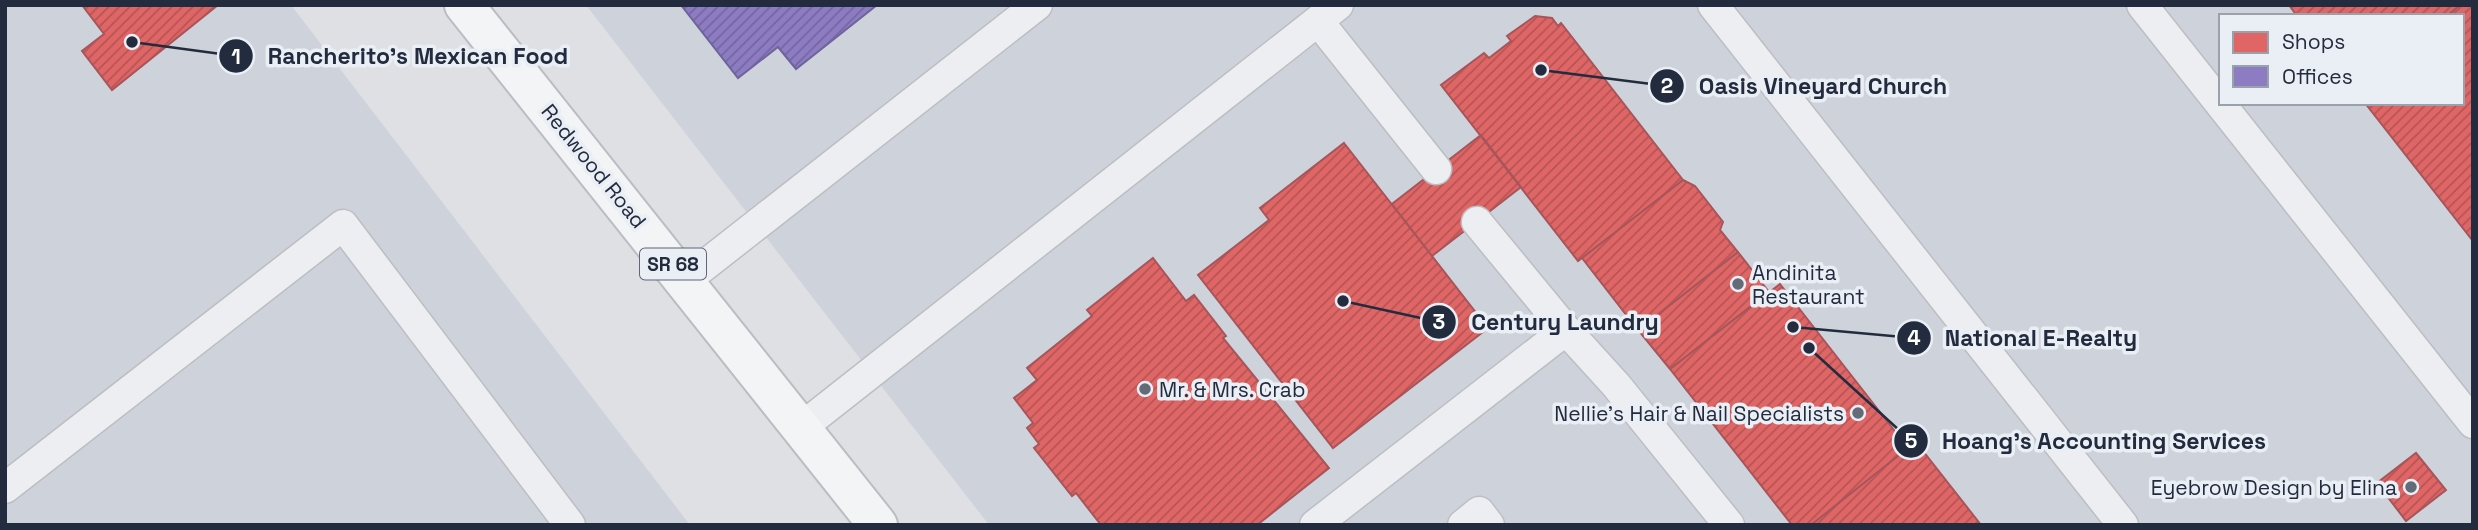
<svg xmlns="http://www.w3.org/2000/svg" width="2478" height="530" font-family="'Space Grotesk',sans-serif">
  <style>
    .built { fill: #ced3db; fill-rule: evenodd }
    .shops { fill: url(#shops-hatch); stroke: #a7555a; stroke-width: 2 }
    .offices { fill: url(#offices-hatch); stroke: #6e649b; stroke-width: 2 }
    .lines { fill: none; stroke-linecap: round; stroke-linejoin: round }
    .service-casing { stroke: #bcbec2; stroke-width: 33 }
    .primary-casing { stroke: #babdc2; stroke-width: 42 }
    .service { stroke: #edeef1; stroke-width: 30 }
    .primary { stroke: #f2f4f5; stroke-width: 38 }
    .poi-dot { fill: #646b78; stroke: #eaeef5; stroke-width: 2.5 }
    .labels { text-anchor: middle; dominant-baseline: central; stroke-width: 7; stroke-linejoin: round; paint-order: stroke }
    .shield { fill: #eaeef5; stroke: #5f6675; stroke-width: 2 }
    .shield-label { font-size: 19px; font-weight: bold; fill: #232c3e }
    .street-label { font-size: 21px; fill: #232c3e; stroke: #eaeef5 }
    .poi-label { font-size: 21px; fill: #232c3e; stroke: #eaeef5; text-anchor: start }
    .leader { fill: none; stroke: #232c3e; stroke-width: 2.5 }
    .callout-dot { fill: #232c3e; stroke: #eaeef5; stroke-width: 2.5 }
    .mark-label { font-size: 21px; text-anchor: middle; font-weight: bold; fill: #fff }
    .callout-label { font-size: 23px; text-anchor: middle; font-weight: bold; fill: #232c3e; stroke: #eaeef5; stroke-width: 7; stroke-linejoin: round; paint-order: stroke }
  </style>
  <defs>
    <pattern id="shops-hatch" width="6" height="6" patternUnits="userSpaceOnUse" patternTransform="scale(1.75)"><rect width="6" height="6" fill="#e06666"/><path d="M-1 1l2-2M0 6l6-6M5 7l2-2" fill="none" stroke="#b55455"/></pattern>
    <pattern id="offices-hatch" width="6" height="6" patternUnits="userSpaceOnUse" patternTransform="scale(1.75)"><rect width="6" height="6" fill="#8e7cc3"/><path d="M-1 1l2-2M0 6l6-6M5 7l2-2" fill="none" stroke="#7466a0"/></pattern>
  </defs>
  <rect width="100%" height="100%" fill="#dee0e4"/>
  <path class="built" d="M5 5H291L690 525H5Z
    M586 5H2473V525H989ZM2221 16H2462V103H2221Z"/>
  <path class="shops" d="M82 5H218L112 90 82 51 104 34Z
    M2289 5H2460L2447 16H2297Z
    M2460 5H2473V241L2365 103H2462V16H2447Z
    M1535 16 1552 18 1558 26 1561 23 1683 180 1578 261 1441 85 1484 53 1489 58 1511 41 1507 36Z
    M1481 135 1521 187 1432 256 1392 204Z
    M1344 143 1488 328 1333 448 1198 275 1269 220 1260 208Z
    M1683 180 1695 186 1723 222 1720 230 1738 252 1638 330 1582 258Z
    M1738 252 1769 292 1670 369 1638 330Z
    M1153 258 1186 301 1194 295 1226 336 1223 338 1329 468 1257 525H1101L1076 493 1072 496 1034 448 1039 444 1027 428 1033 423 1014 398 1037 380 1027 368 1092 316 1087 310Z
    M1780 284 1908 448 1811 525H1792L1670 369Z
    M1916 442 1981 525H1811L1908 448Z
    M2416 453 2446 490 2406 521 2377 483Z"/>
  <path class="offices" d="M681 5H877L796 69 778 47 738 78Z"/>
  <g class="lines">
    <defs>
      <path id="service" d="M1713 5 2123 525
        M2142 5 2473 423
        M1318 21 1436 169
        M1477 222 1566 330
        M686 280 1037 5
        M802 427 1338 5
        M5 488 343 225 570 525
        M1315 525 1566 330 1616 385 1729 525
        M1463 525 1479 512 1489 525"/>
      <path id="primary" d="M464 5 878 525"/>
    </defs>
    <use href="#service" class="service-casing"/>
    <use href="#primary" class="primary-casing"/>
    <use href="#service" class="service"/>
    <use href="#primary" class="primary"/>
  </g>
  <g class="poi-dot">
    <circle cx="1738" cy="284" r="7"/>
    <circle cx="1145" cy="389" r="7"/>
    <circle cx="1858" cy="413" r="7"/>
    <circle cx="2411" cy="487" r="7"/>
  </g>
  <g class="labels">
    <rect class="shield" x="640" y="248.5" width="66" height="31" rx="5"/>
    <g class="shield-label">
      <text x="673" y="264">SR 68</text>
    </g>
    <g class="street-label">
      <text transform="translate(594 166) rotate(51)">Redwood Road</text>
    </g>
    <g class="poi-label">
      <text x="1752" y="272">Andinita<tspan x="1752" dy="24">Restaurant</tspan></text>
      <text x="1159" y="389">Mr. &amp; Mrs. Crab</text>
      <text x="1844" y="413" text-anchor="end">Nellie's Hair &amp; Nail Specialists</text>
      <text x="2397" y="487" text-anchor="end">Eyebrow Design by Elina</text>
    </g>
  </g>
  <path class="leader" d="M132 42L236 56M1541 70L1667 86M1343 301L1439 322M1793 327L1914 338M1809 348L1911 441"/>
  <g class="callout-dot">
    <circle cx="132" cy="42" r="7"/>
    <circle cx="1541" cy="70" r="7"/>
    <circle cx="1343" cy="301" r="7"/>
    <circle cx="1793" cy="327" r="7"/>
    <circle cx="1809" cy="348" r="7"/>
    <circle cx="236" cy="56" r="18"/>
    <circle cx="1667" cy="86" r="18"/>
    <circle cx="1439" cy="322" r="18"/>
    <circle cx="1914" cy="338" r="18"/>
    <circle cx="1911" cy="441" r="18"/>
  </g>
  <g class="mark-label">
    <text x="236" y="64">1</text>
    <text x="1667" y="93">2</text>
    <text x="1439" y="329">3</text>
    <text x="1914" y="345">4</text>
    <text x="1911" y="448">5</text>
  </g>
  <g class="callout-label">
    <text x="418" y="64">Rancherito's Mexican Food</text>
    <text x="1823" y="94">Oasis Vineyard Church</text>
    <text x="1565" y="330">Century Laundry</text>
    <text x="2041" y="346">National E-Realty</text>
    <text x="2104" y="449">Hoang's Accounting Services</text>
  </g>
  <rect width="2478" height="530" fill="none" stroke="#232c3e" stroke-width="14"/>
  <rect x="2219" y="14" width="245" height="91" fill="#eaeef5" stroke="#9aa0ac" stroke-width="2"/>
  <rect x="2233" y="32" width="35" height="21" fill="#e06666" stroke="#9aa0ac" stroke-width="2"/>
  <text x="2282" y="49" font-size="21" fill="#232c3e">Shops</text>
  <rect x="2233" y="66" width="35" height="21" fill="#8e7cc3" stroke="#9aa0ac" stroke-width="2"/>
  <text x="2282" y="84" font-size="21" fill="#232c3e">Offices</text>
</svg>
